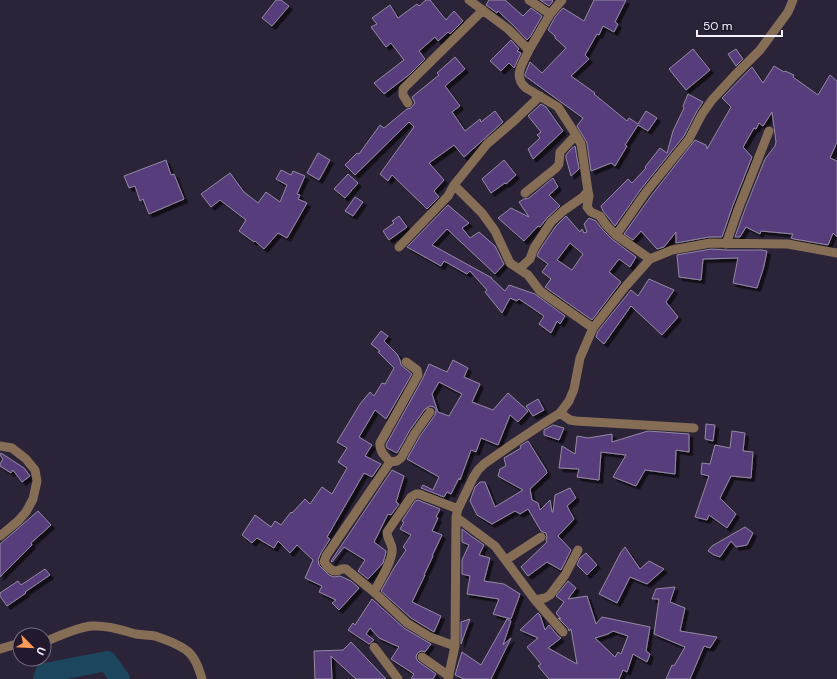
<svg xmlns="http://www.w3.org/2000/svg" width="837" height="679" font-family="'DM Sans',sans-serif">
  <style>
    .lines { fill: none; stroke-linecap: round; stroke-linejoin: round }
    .river { stroke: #1b465e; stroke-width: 20 }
    .building { fill: #593d7b; stroke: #948aa4; fill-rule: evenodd; filter: url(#shadow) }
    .minor { stroke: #866d56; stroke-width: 9 }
  </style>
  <defs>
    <filter id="shadow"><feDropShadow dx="3.5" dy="3.5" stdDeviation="0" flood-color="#0009"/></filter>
  </defs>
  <rect width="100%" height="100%" fill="#2b2338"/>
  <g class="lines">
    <path class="river" d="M43 679 45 673 107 661 120 679"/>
  </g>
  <path class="building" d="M276 0H281L289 6 272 26 262 18Z
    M426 0H430L446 20 454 11 463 21 450 34 448 32 438 41 435 37 419 51 425 59 410 74 384 94 374 83 404 60 391 43 386 47 371 27 377 24 372 18 390 5 398 18 417 4 419 6Z
    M489 0H505L523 16 531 8 542 16 530 37 527 40 514 26 498 11 497 13 486 5Z
    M540 0H552L553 1 549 6Z
    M594 0H626L615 22 618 24 614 32 603 26 599 35 597 34 585 55 589 59 571 76 595 93 594 94 627 121 629 118 638 124 646 111 657 118 648 131 638 125 625 145 627 146 615 166 611 163 591 171 587 143 577 126 583 118 525 76V74L530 62 542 73 566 48 555 38V36L548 30 555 17 563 8 584 21Z
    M511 40 519 49 517 51 521 53 514 68 509 63 501 71 490 61Z
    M693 49 710 70 686 90 669 69Z
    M736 49 743 59 736 66 728 54Z
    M455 57 465 69 445 86 460 106 452 112 465 131 480 119 481 122 495 111 503 122 464 157 454 145 429 163 444 180 434 191 439 197 427 209 421 203 392 175 388 181 380 174 414 127 409 122 355 175 345 165 357 153 359 154 380 125 384 128 407 109 411 108 415 103 412 97 439 75 437 73Z
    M774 66 784 72 785 71 794 75 793 77 818 95 830 75 837 81V142L830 158 837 161V237L833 233 828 245 794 239 791 238 793 234 761 231 760 234 746 227 740 237H735L745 209 765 159 775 146 776 142 772 112 763 126 759 123 756 129 754 128 743 147 752 157 733 205 722 237H709L676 243V232L664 247 657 249 641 231 633 240 624 234 651 196 695 140 706 145 707 149 731 107 722 98 752 67 763 83Z
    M688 94 703 102 697 111 684 136 641 189 615 226 603 211 601 206 628 179 632 183 646 168 645 167 660 148 667 153 673 131 684 108 683 106Z
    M541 104 546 107 563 131 533 159 528 149 540 138 537 135 541 132 528 116Z
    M575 146 579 169 571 176 566 158V155L571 149Z
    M318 153 330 160 319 180 307 173Z
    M166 160 171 175 174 174 184 199 149 214 143 199 140 201 135 186 129 188 124 176Z
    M504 160 516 175 506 184 505 183 491 193 482 179Z
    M281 170 291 175 293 171 305 176 297 194 300 195 298 199 307 203 287 238 278 233 264 249 255 241 254 242 239 231 246 220 220 200 211 207 201 194 230 173 244 192 258 203 266 192 280 202 287 185 276 179Z
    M348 174 358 183 345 198 334 189Z
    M553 178 558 187 549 195 560 206 547 218 540 227 538 226 524 241 498 218 511 208 529 217 519 202 524 199 529 198Z
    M355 197 363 202 353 216 345 211Z
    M448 205 469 223 462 228 470 238 479 232 495 246 504 264 495 274 447 229 432 245 492 278H491L505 291 509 285 535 294 565 316 560 324 557 321 551 333 539 324 544 316 519 299 517 301 510 298 502 313 485 292 487 290 470 271 467 274 444 261 441 266 407 247Z
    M399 216 407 227 389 240 383 231 394 223 392 221Z
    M566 216 580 232 582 229 584 233 587 232 584 224 589 218 596 221 602 229 612 239 636 257 630 267 619 259 609 272 621 282 592 320 545 287 551 279 542 272 548 264 537 256 539 251 556 226ZM570 243 583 254 572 270 557 260Z
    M711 249 727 250H761L767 251 764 266 757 288 733 283 738 258 703 259 701 280 679 277 677 255Z
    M649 279 674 290 666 302 678 317 662 335 631 306 604 344 596 337 598 331 631 290 638 296Z
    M381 331 388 336 384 341 397 354 400 360 401 365 412 374 386 419 375 410 359 437 372 445 365 456 381 464 372 477 364 473 327 537 330 539 321 553 318 560 319 565 329 575 334 577 340 576 351 581 359 588 339 610 332 603 336 600 319 592 322 586 305 578 313 560 297 545 290 553 278 541 274 548 257 538 252 543 242 535 255 515 271 527 275 521 281 525 291 512 292 513 305 499 310 504 322 487 332 494 347 468 338 462 347 448 337 442 360 404 370 392 374 396 382 383 385 384 394 368 378 352 380 351 371 344Z
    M453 360 468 368 464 377 480 384 472 402 493 410 508 393 528 411 518 422 510 415 498 445 481 438 476 452 471 450 460 480 459 478 451 494 447 492 444 497 421 488 423 485 433 490 439 477 407 459 420 436 435 415 436 410 434 407 430 406 425 409 410 430 397 453 387 448 386 445 423 378 429 364 447 372ZM439 382 462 394 449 416 438 412 432 394Z
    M538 399 544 410 533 416 526 406Z
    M706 424 715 425 713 441 705 439Z
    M553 425 564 428 559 440 544 435V430Z
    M648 431 689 434V452L676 450 675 474 645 470 636 486 613 477 626 455 601 452 599 480 577 477 579 469 559 468 562 446 575 454 577 436 588 438 612 434V442Z
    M732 431 745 433 743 451 753 452 751 478 731 476 720 498 736 514 727 528 709 515 707 520 695 517 709 476 701 474 702 463 710 464 715 445 730 448Z
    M528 441 546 470 547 473 530 489 532 500 538 503 540 510 550 500 552 512H553L555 495 570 488 576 498 567 506 574 519 558 536 571 550 561 570 547 562 528 576 521 567 547 542 546 540 547 537 546 533 543 532 541 531 528 509 520 514 515 511 492 524 477 515 470 501 475 487 480 482H485L495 507 523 490 505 480 498 476 500 469 506 466 504 458 521 448 520 446Z
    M1 453 24 468 30 476 22 482 13 470 11 473 0 466V464L3 459 0 455Z
    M392 470 404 476 396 502 399 504 391 515 388 514 374 542 386 551V552L383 563 368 579 358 571 365 560 344 547 332 562 331 561Z
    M418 500 440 509 436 517 438 518 432 531 442 535 432 556H433L424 575H425L412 602 441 616 434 632 411 618 381 591 394 568 406 550 403 547 411 535 400 529 404 522 402 521 415 501Z
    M38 511 51 525 31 543 32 545 0 577V544Z
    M745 527 753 533 747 545 736 547 731 541 720 557 714 555 708 551 712 546Z
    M462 529 471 536 484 545 479 555 490 558 484 581 504 584 520 594 511 619 493 614 499 599 467 594 470 576 462 574V560L469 545 462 542Z
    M625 547 640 569 649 561 664 569 647 584 630 577 617 603 599 594 621 552Z
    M586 553 597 565 587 575 577 565 580 558Z
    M45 569 50 575 25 592 26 593 7 606 0 596V593L18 581 21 585Z
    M568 581 576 588 568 599 587 596 596 624 602 617 650 627 646 651 650 654 647 662 633 654 627 672 623 670 619 679H549L538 666 541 664 527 647 538 638 520 630 538 613 540 615 545 630 549 625 558 636 561 638 548 648 577 664 571 629 569 631 568 628 558 618 561 619 556 613 564 602 556 596ZM613 631 628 636 621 654 618 652 615 657 595 638 608 634Z
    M675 587 670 602 685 608 680 631 717 637 710 648 704 646 690 679H666L672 665 674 666 685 647 654 634 659 599H652L656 589Z
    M372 599 404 628 431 644 425 652 422 651 419 652 417 654 416 657 417 660 419 662 436 674 433 679H411L414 674 391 659 399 647 379 638 370 628 366 634 374 640 369 644 348 630 353 623 355 625Z
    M470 619 461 644V622Z
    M507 619 511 621 503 645 511 638 491 679H464L455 675 462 652 481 665Z
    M351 642 386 679H356L331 656 332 679H315L314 651 343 650Z"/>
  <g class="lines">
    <path class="minor" d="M469 0 508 29 529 50C523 63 512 76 526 88L558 107 576 135 581 144 588 191 589 196 587 207 591 212 600 216 606 225 616 235 650 259
      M529 0 550 14
      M529 50 550 14 562 0
      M408 103 403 95V89L483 10
      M454 185 482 213 495 231 510 263 528 275 540 291 593 328
      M525 193 556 168 559 164 560 152 576 135
      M616 235 646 192 689 139 702 114 712 100 734 76 760 50 788 12 793 0
      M726 244 739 207 769 131
      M399 247 448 196 454 185 487 144 515 120 540 96
      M519 269 530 259 534 248 551 222 563 211 583 197 588 191
      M406 362 417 370 418 375 380 443C379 451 385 456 390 462L397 461 401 458 415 433 430 412
      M560 413 570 420 576 421 694 428
      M0 446 12 448 26 459 35 470 37 481 33 499 26 512 18 521 0 536
      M390 462 326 556 324 562C326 565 331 571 335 571 340 571 340 568 346 569L374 592 407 623 430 637 455 646
      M456 517 495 546 535 600 563 632
      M506 560 541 537
      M374 592C379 582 394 559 392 548 391 542 387 538 387 532L411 497 416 494H419L458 509
      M535 600 545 598 550 595 565 575 578 550
      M44 641H47C61 635 76 628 91 626 107 625 121 630 136 634 142 635 149 635 155 636 164 639 178 644 186 650 195 656 199 669 202 679
      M374 647 398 679
      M0 649 20 643
      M422 657 449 676
      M448 679 455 646 456 517 458 509 473 478 478 470 484 464 514 443 538 427 560 413 569 401 574 389 580 358 593 328 625 287 650 259 672 250 710 243 788 244 837 253"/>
  </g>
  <g transform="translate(32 647) rotate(114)"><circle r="19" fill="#22192e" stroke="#777081"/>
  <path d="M0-3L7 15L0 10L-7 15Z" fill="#ff9b5a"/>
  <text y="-6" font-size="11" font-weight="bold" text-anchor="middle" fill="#f7f3fe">U</text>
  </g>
  <path d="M697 30v6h85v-6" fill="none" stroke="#f7f3fe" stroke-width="2"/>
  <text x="703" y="30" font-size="12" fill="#f7f3fe" stroke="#22192e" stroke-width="3" paint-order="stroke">50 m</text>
</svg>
